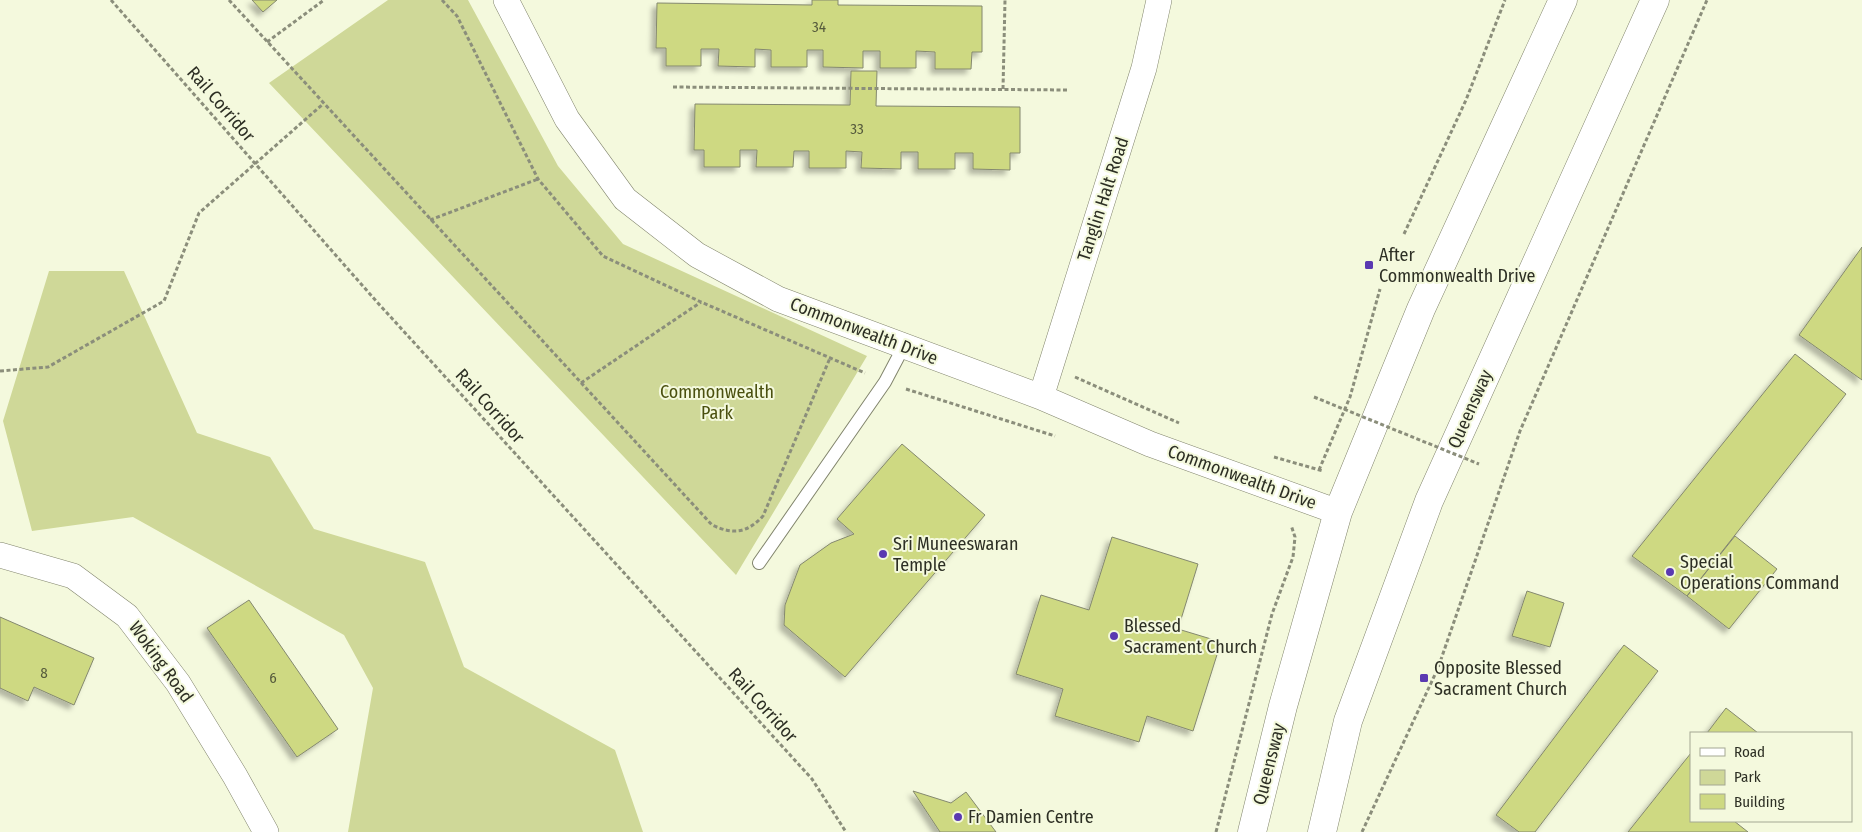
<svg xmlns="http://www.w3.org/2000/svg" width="1862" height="832" font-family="'Fira Sans Condensed',sans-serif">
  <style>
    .green { fill: #cfd898 }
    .building { fill: #ced982; stroke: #84886f; filter: url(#shadow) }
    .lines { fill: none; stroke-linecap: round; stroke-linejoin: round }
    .service-casing { stroke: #82856d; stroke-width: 14 }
    .minor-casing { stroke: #82856d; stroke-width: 26 }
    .trunk-casing { stroke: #82856d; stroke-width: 29 }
    .path { stroke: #8b8e7b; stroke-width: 3; stroke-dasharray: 4 2.5; stroke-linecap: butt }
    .service { stroke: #fff; stroke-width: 12 }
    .minor { stroke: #fff; stroke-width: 25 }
    .trunk { stroke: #fff; stroke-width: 28 }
    .path-bridge { stroke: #8b8e7b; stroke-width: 3; stroke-dasharray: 4 2.5; stroke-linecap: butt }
    .poi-dot { fill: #5a39b1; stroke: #f4f9dd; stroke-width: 2 }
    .labels { text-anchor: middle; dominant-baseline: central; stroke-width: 4; stroke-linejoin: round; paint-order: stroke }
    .number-label { font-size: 15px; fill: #555a3c }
    .street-label { font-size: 18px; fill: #2d2f24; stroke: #f4f9dd }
    .poi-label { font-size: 18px; fill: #2d2f24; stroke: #f4f9dd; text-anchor: start }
    .park-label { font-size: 18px; fill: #4a500f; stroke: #f4f9dd }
  </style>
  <defs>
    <filter id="shadow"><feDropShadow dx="-4.5" dy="4.5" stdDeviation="2.5" flood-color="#0004"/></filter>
  </defs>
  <rect width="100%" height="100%" fill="#f4f9dd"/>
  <path class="green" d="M388 0H468L558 166 623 244 867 356 736 575 269 83Z
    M49 271H124L197 433 270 457 314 529 425 562 464 667 615 750 643 832H348L373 688 344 635 133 517 32 531 3 421Z"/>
  <path class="building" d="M252 0H277L263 12Z
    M812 0H838V5L982 6V52H972L971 69H935V52L916 51V68H880V51H863V68L823 67V50H807V67H771V50L755 49V67L718 66 719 49H701V66H666V48H656L657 3 812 5Z
    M851 71H877L876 106 1020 107V153H1010V170L973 169V153H955V169H918V152H901V169L861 168 862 152 846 151V168H809V151H794L793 167H756L757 150H740V167H704V150H694L695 104 850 105Z
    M1862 247V380L1799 335Z
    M1795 354 1846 394 1687 596 1632 556Z
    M902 444 985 515 845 677 784 625 785 605 800 565 831 543 854 534 837 519Z
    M1735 536 1777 569 1729 629 1687 596Z
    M1112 537 1198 564 1178 629 1221 642 1193 731 1147 716 1139 742 1055 716 1063 689 1016 674 1041 595 1089 610Z
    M1527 591 1564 603 1550 647 1512 636Z
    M249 600 338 729 297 757 207 628Z
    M0 617 94 658 74 705 34 687 28 701 0 688Z
    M1624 645 1658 671 1535 832H1519L1496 815Z
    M1726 708 1758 733H1707Z
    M1691 753V821H1734L1748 832H1628Z
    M913 791 951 803 966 792 996 832H940Z"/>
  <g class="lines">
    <defs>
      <path id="service" d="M759 563 885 382 904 346"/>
      <path id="minor" d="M506 0 567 119 625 199 697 255 778 299 1041 397 1150 444 1338 512
        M1041 397 1144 68 1159 0
        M0 555 73 576 127 616 178 683 235 776 266 832"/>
      <path id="trunk" d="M1252 832 1283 706 1338 512 1421 309 1563 0
        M1322 832 1348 721 1429 501 1655 0"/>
    </defs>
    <use href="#service" class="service-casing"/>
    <use href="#minor" class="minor-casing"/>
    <use href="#trunk" class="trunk-casing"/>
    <path class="path" d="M111 0 377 302 812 779 846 832
      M229 0 712 525C734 535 747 533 763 516L830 358
      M442 0 457 16 538 179 603 256 701 302 865 373
      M267 42 324 0
      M673 87 1069 90
      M1003 89 1005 0
      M430 220 538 179
      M1404 234 1466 100 1505 0
      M0 371 48 367 164 301 199 213 323 104
      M1075 377 1179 423
      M581 383 701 302
      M906 389 1055 436
      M1274 457 1323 471
      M1319 470 1350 397 1380 289
      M1216 832 1272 614 1293 557 1295 537 1291 525
      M1362 832 1438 668 1520 431 1707 0"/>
    <use href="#service" class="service"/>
    <use href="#minor" class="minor"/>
    <use href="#trunk" class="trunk"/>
    <path class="path-bridge" d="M1314 397 1479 464"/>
  </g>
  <g class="poi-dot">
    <rect x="1364" y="260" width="10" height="10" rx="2.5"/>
    <circle cx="883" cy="554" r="5"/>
    <circle cx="1670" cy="572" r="5"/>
    <circle cx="1114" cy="636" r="5"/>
    <rect x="1419" y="673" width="10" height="10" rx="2.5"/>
    <circle cx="958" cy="817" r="5"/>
  </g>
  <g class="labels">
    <g class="number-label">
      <text x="819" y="27">34</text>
      <text x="857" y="129">33</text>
      <text x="44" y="673">8</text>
      <text x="273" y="678">6</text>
    </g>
    <g class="street-label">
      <text transform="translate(221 104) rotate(49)">Rail Corridor</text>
      <text transform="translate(1103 199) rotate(-72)">Tanglin Halt Road</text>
      <text transform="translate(864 331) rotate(21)">Commonwealth Drive</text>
      <text transform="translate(490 406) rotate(48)">Rail Corridor</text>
      <text transform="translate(1470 409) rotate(-66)">Queensway</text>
      <text transform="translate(1242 477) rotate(20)">Commonwealth Drive</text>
      <text transform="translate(161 662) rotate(54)">Woking Road</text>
      <text transform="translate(763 705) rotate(48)">Rail Corridor</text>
      <text transform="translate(1269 764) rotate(-76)">Queensway</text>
    </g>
    <g class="poi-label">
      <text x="1379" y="255">After<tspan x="1379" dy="21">Commonwealth Drive</tspan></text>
      <text x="893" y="544">Sri Muneeswaran<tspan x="893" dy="21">Temple</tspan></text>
      <text x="1680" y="562">Special<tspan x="1680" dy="21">Operations Command</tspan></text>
      <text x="1124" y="626">Blessed<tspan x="1124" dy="21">Sacrament Church</tspan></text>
      <text x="1434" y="668">Opposite Blessed<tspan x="1434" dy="21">Sacrament Church</tspan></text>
      <text x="968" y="817">Fr Damien Centre</text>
    </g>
    <g class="park-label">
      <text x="717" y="392">Commonwealth<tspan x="717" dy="21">Park</tspan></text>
    </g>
  </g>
  <rect x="1690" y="732" width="162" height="90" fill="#f4f9dd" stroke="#a4a893"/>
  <rect x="1700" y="748" width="25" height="8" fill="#ffffff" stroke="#a4a893"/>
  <text x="1734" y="757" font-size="15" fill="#2d2f24">Road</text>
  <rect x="1700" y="770" width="25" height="15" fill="#cfd898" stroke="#a4a893"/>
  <text x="1734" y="782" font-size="15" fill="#2d2f24">Park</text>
  <rect x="1700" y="794" width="25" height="15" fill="#ced982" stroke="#a4a893"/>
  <text x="1734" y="807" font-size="15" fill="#2d2f24">Building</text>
</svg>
